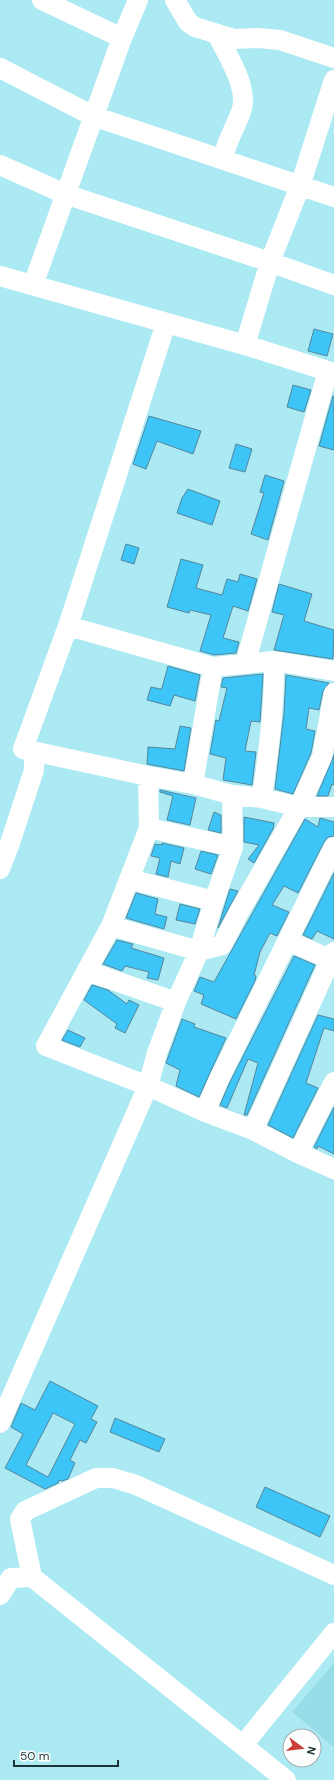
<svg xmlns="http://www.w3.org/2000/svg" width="334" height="1780" font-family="'DM Sans',sans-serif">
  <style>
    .built { fill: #97dde8 }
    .building { fill: #3cc5f6; stroke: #54869c; fill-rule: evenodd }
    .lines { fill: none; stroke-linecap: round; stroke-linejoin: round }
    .minor { stroke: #fff; stroke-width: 20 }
  </style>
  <rect width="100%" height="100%" fill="#aceaf3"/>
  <path class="built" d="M334 1663V1747L292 1712Z"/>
  <path class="building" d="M314 329 333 334 327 356 308 351Z
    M293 385 311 390 304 412 287 407Z
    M333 396H334V450L319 446Z
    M149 416 201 431 193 454 157 441 146 469 133 464Z
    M236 444 252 449 245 472 229 468Z
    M265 475 284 481 268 540 251 534 264 493 260 492Z
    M188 489 220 501 212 525 177 513 182 498Z
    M126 544 139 548 134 564 121 560Z
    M181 559 203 565 196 588 222 595 227 579 238 582 240 574 257 579 248 611 233 606 223 638 239 642 236 653 214 655 200 651 211 615 190 610 189 613 167 607Z
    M279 584 312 594 304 621 334 630 333 659 274 650 284 615 272 612Z
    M168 666 200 675 195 701 174 695 170 706 147 700 151 687 160 689 162 688Z
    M263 674 260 722 251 721 245 751 256 752 252 785 223 780 226 758 210 754 216 720 219 721 227 688 221 687 223 678Z
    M286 675 329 683 323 691 319 710 309 708 306 729 315 731 311 753 293 794 275 789 284 713Z
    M180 726 191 728 184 771 147 764 148 747 175 749Z
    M334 755V785L332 784 328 796H317Z
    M160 790 196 798 190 825 167 820 173 796 160 792Z
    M214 812 221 815V833L208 830Z
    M244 817 274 823 273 829 254 863 248 859 259 845 244 842Z
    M320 818 334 822V836L328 837 324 842 298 893 284 886 272 905 289 912 277 936 270 933 260 952 254 975 256 976 255 981 236 1019 201 1004 204 995 194 991 200 977 214 982 305 819 318 827Z
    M162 843 184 848 180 864 171 861 168 877 156 874 160 858 151 856 155 844 162 845Z
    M201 851 218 855 211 874 195 869Z
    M334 873V939L317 931 312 939 303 935Z
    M230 889 238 891 218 928 225 905Z
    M136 893 158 899 155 914 167 917 164 929 126 918Z
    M180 904 200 909 195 924 176 920Z
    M117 940 133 944 131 948 164 958 158 980 147 978 149 972 125 966 122 971 103 964Z
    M294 956 315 965 247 1115H244L258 1063 248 1059 227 1108 220 1105 229 1084Z
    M92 985 108 990 127 1004 129 1000 139 1005 125 1033 115 1028 117 1024 84 1000Z
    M318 1015 334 1019V1031L324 1028 306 1083 318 1088 293 1138 268 1125Z
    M182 1019 195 1024 194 1027 226 1038 199 1097 176 1086 180 1070 166 1063Z
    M68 1030 85 1038 80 1047 62 1040Z
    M334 1107V1154L318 1146 317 1149 314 1147Z
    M50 1381 98 1406 91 1419 97 1422 86 1443 80 1440 70 1460 75 1463 68 1479 62 1481 59 1480 58 1483 45 1489 5 1468 23 1434 11 1427 21 1403 35 1410ZM53 1413 75 1424 48 1477 26 1465Z
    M115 1418 165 1439 159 1452 110 1432Z
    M265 1487 330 1516 320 1537 256 1507Z"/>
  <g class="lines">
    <path class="minor" d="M175 0 188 22 195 27 234 39 258 38 280 40 334 58
      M217 34C227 55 250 89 241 112 235 128 226 142 223 159
      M122 38 138 0
      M0 68 93 116 334 197
      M0 165 65 194 270 262 334 285
      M0 276 245 345 334 373
      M33 285 122 38 42 0
      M166 323 68 626 23 749 148 776 193 784
      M245 345 270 262 300 186 334 80
      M68 626 213 667
      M274 661 334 671
      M245 664 328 371
      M232 795 193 784 213 667 274 661C275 707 268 752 262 798
      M334 807H299L262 798 232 795 233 847 214 901 199 951 176 1002 157 1053 148 1086 205 1112 253 1130 298 1153 334 1169
      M149 828 233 847
      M0 869 10 843 34 770V752
      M129 879 214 901
      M111 926 199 951 222 945 239 912 299 807 322 757 334 693
      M288 941 330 959
      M87 971 176 1002
      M205 1112 219 1079 334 847
      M253 1130 334 952
      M298 1153 334 1082
      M0 1423 148 1086 46 1046 111 926 149 828 148 776
      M0 1595 11 1578 32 1577
      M243 1745 334 1633
      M286 1780 32 1577 20 1519 25 1511 96 1478H113L136 1485 334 1575"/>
  </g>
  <g transform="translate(302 1748) rotate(105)"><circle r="19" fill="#fefefe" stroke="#a3adae"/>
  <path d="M0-3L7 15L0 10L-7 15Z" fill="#cc3e38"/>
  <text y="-6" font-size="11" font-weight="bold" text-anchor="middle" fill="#1b3437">N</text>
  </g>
  <path d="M14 1760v6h104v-6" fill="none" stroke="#1b3437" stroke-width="2"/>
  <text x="20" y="1760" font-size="12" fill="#1b3437" stroke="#fefefe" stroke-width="3" paint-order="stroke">50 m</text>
</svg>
